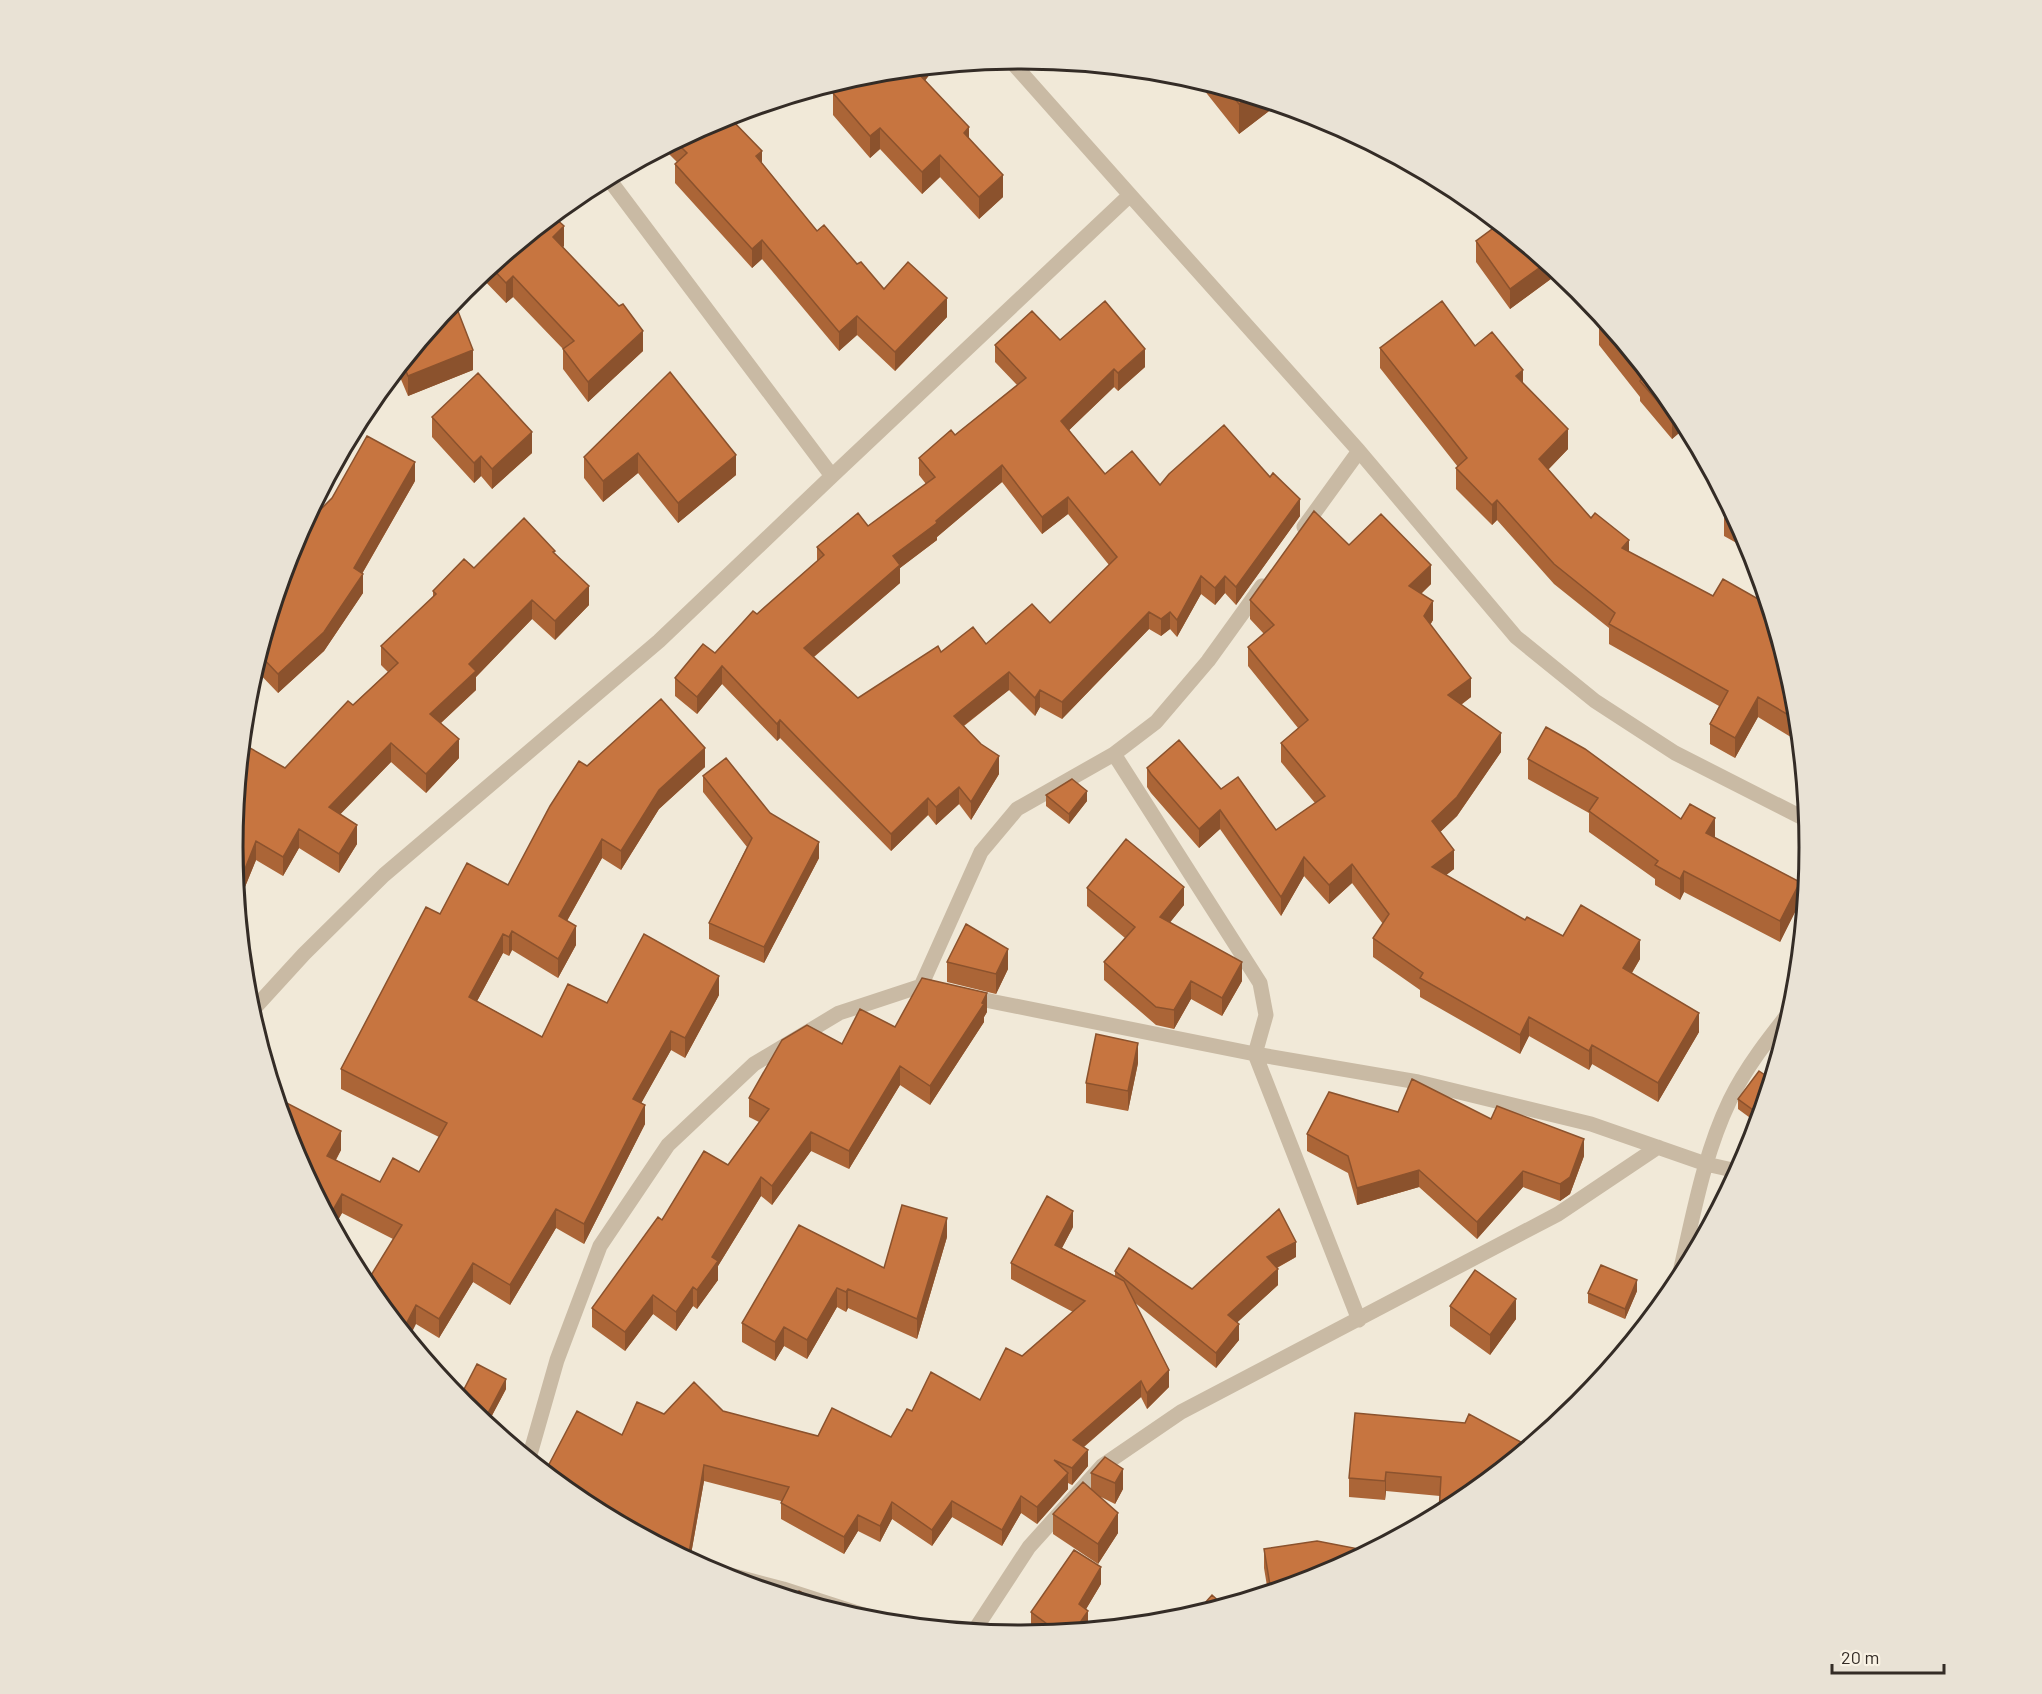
<svg xmlns="http://www.w3.org/2000/svg" width="2042" height="1694" font-family="Barlow,sans-serif">
  <style>
    .lines { fill: none; stroke-linecap: round; stroke-linejoin: round }
    .minor { stroke: #c9baa4; stroke-width: 15 }
    .wall { fill: #ab6537; fill-rule: evenodd }
    .shaded-wall { fill: #8b522d }
    .building { fill: #c77540; stroke: #8b522d; stroke-width: 1.5; fill-rule: evenodd }
    .rim { fill: none; stroke: #342c26; stroke-width: 3 }
  </style>
  <rect width="100%" height="100%" fill="#f1e9d8"/>
  <g class="lines">
    <path class="minor" d="M1010 60 1130 195
      M608 178 832 476 1130 195 1359 451 1516 637 1595 701 1675 753 1807 820
      M1304 527 1359 451
      M1114 754 1260 983 1266 1015 1255 1054 1359 1320
      M921 986 981 852 1017 809 1114 754 1156 722 1208 661 1262 586
      M970 997 1255 1054 1418 1082 1591 1124 1706 1164 1737 1171
      M251 1012 304 954 384 875 659 641 832 476
      M1677 1285C1692 1223 1702 1158 1730 1100 1746 1067 1769 1038 1792 1009
      M529 1458 557 1360 600 1246 668 1145 754 1064 839 1013 921 986 934 989
      M708 1569 783 1589 885 1622
      M974 1631 1029 1547 1102 1466 1181 1412 1558 1214 1658 1147"/>
  </g>
  <path class="wall" d="M930 67V74L925 80 969 139 1003 197 979 219 940 177 922 194 880 149 870 158 833 115V93Z
    M1196 80 1277 105 1239 134Z
    M720 118 762 163 817 231 857 264 884 289 947 317 895 371 857 335 839 351 762 259 752 268 675 183V164L677 162 663 148Z
    M553 216 564 246 563 247 643 351 588 402 563 369V349L513 297 506 303 480 276Z
    M1499 224 1559 273 1510 309 1476 262V241Z
    M454 301 473 370 408 396 397 370Z
    M1599 325 1677 409 1696 446 1679 433 1672 439 1640 401V397L1599 345Z
    M1060 340 1145 367 1118 391 1114 387 1069 430 1105 474 1160 485 1300 516 1236 605 1225 593 1215 605 1201 594 1177 637 1170 629 1161 636 1149 629 1062 719 1040 707 1035 716 1009 690 964 726 999 774 971 820 959 804 936 825 928 815 891 851 780 738 777 741 722 684 697 714 675 696V678L715 653 757 614 817 561V547L868 526 926 484 919 475V458L955 435 1017 385 995 362V345ZM1002 482 1042 534 1068 514 1109 565 1050 623 986 644 941 652 858 698 814 657 900 583V568L937 540V537Z
    M1475 346 1523 384 1568 449 1548 470 1591 518 1629 552 1713 596 1794 694 1799 742 1758 717 1735 758 1710 744V724L1719 706 1609 644V628L1554 584 1497 520 1492 525 1456 489V468L1458 467 1380 368V348Z
    M670 372 736 475 678 523 638 473 603 502 584 478V457Z
    M432 417 532 453 492 489 481 476 474 483 432 437Z
    M415 481 362 574 363 593 324 651 278 693 255 669 293 545Z
    M1729 506 1750 546 1751 551 1724 536V515Z
    M1349 545 1431 584 1421 594 1433 620 1430 625 1471 697 1461 705 1501 752 1457 816 1440 832 1454 869 1446 875 1525 920 1563 936 1640 959 1632 973 1699 1032 1658 1102 1592 1064 1589 1070 1529 1036 1520 1054 1420 997V990L1373 957V938L1383 924 1352 883 1329 904 1304 876 1281 916 1220 829 1199 848 1151 793 1147 787V768L1221 789 1276 830 1315 803 1281 762V743L1298 728 1248 666V647L1264 634 1250 619V600Z
    M555 554 589 605 555 640 532 619 476 677V690L441 723 459 758 426 793 391 762 340 814 357 844 339 873 299 848 283 876 256 860 238 904 232 847 285 768 388 672 381 665V646L433 597V591L474 568Z
    M1528 759 1681 819 1715 838 1800 902 1780 942 1684 892 1680 900 1655 885V879L1589 832V813L1528 779Z
    M587 766 705 767 659 809 621 870 602 858 567 921 576 945 558 978 512 950 509 956 503 953 477 1001 542 1037 607 1003 719 995 685 1058 671 1050 641 1103 645 1124 584 1244 556 1228 510 1305 473 1282 439 1338 416 1324 393 1239 342 1213 334 1227 292 1148 341 1150 336 1160 380 1182 419 1172 439 1137 341 1089V1069L440 914 508 885Z
    M703 776 819 858 764 963 709 939V923L747 847 703 792Z
    M1046 795 1087 801 1069 824 1046 806Z
    M1087 888 1184 905 1170 922 1242 981 1222 1016 1191 999 1174 1029 1156 1025 1104 980V962L1125 938 1087 906Z
    M947 962 1008 969 996 994 947 982Z
    M987 1012 984 1017V1022L930 1105 900 1085 849 1169 811 1151 772 1205 761 1196 718 1266V1280L697 1309 693 1306 676 1331 653 1314 625 1351 592 1327V1308L662 1220 728 1165 759 1122 749 1117V1098L842 1044 895 1027Z
    M1138 1063 1128 1111 1086 1103V1083Z
    M1771 1079 1757 1123 1738 1109V1099Z
    M1398 1112 1491 1119 1584 1156 1570 1194 1560 1201 1523 1187 1477 1239 1419 1187 1357 1205 1348 1173 1307 1151V1134Z
    M1073 1227 1062 1248 1115 1276V1271L1192 1289 1296 1257 1277 1268 1278 1285 1237 1322 1239 1340 1216 1368 1134 1302 1169 1387 1147 1409 1141 1397 1084 1447 1088 1466 1072 1485 1068 1483V1489L1037 1524 1021 1513 1002 1546 952 1517 932 1546 892 1519 880 1542 858 1531 844 1554 781 1519V1501L704 1481 690 1560 583 1502 545 1472 664 1414 723 1411 818 1436 891 1437 912 1411 980 1400 1022 1356 1073 1312 1011 1279V1263Z
    M947 1237 917 1339 848 1308 846 1312 837 1307 807 1359 784 1346 775 1361 742 1342V1323L884 1268Z
    M1637 1291 1625 1319 1588 1303V1293Z
    M1450 1306 1516 1319 1490 1355 1450 1326Z
    M506 1389 488 1423 463 1404 459 1399Z
    M1528 1446 1440 1496 1386 1491 1385 1500 1349 1497V1478Z
    M1105 1457 1123 1489 1115 1504 1101 1497 1118 1533 1098 1564 1053 1534V1514L1091 1489V1473Z
    M1264 1549 1364 1554 1322 1576 1268 1592 1264 1568Z
    M1101 1584 1086 1609 1088 1628V1629L1037 1634 1031 1629V1612Z"/>
  <path class="shaded-wall" d="M930 67V74L916 93V71L918 69Z
    M1249 96 1277 105 1239 134V104Z
    M969 127V149L964 133Z
    M880 128V149L870 158V136Z
    M762 151V170L756 156Z
    M940 155V177L922 194V172Z
    M1003 175V197L979 219V197Z
    M564 226V246L553 257V237Z
    M762 240V259L752 268V249Z
    M1546 263 1559 273 1510 309V289Z
    M513 276V297L506 303V283Z
    M947 298V317L895 371V352Z
    M857 316V335L839 351V332Z
    M643 331V351L588 402V382Z
    M1145 349V367L1118 391V373Z
    M473 350V370L408 396V376Z
    M1114 369V387L1061 438V421Z
    M1523 370V391L1516 376Z
    M1679 413V433L1672 439V418Z
    M1568 429V449L1539 479V459Z
    M532 432V453L492 489V469Z
    M638 453V473L603 502V481Z
    M736 455V475L678 523V503Z
    M481 456V476L474 483V463Z
    M415 462V481L356 584 363 574V593L324 651 278 693V674L354 568Z
    M1002 465V482L937 537V540L900 568V583L804 665V648L893 556Z
    M1068 497V514L1042 534V517Z
    M1300 499V516L1236 605V587Z
    M1497 500V520L1492 525V505Z
    M1629 540V560L1622 548Z
    M1431 565V584L1409 605V586Z
    M1201 576V594L1177 637V620Z
    M1225 576V593L1215 605V588Z
    M589 586V605L555 640V621Z
    M532 600V619L476 677V690L430 733V714L469 664Z
    M1433 601V620L1424 635V616Z
    M1149 612V629L1062 719V702Z
    M1170 612V629L1161 636V619Z
    M722 666V684L697 714V697Z
    M1009 672V690L954 733V716Z
    M1471 678V697L1448 714V695Z
    M1040 690V707L1035 716V698Z
    M1758 697V717L1735 758V738Z
    M780 720V738L777 741V724Z
    M1501 733V752L1457 816 1432 840V821Z
    M459 739V758L426 793V774Z
    M391 743V762L329 826V807Z
    M705 748V767L659 809 621 870V851L659 790Z
    M999 756V774L971 820V802Z
    M959 787V804L936 825V807Z
    M1087 791V801L1069 824V814Z
    M928 798V815L891 851V834Z
    M1220 810V829L1199 848V829Z
    M1715 818V838L1706 833Z
    M357 825V844L339 873V854Z
    M299 829V848L283 876V857Z
    M602 839V858L559 935V916Z
    M256 841V860L238 904 237 889Z
    M819 842V858L764 963V947Z
    M1454 850V869L1432 886V867Z
    M1304 857V876L1281 916V897Z
    M1352 864V883L1329 904V885Z
    M1684 871V892L1680 900V879Z
    M1800 882V902L1780 942V921Z
    M1184 887V905L1160 935V917Z
    M576 926V945L558 978V959Z
    M512 931V950L509 956V937Z
    M503 934V953L469 1016V997Z
    M1640 940V959L1623 987V968Z
    M1008 949V969L996 994V974Z
    M1242 962V981L1222 1016V998Z
    M719 976V995L685 1058V1038Z
    M1191 981V999L1174 1029V1010Z
    M987 993V1012L984 1017V1022L930 1105V1086L982 1003Z
    M1699 1013V1032L1658 1102V1083Z
    M1529 1017V1036L1520 1054V1035Z
    M671 1031V1050L633 1118V1099Z
    M1138 1043V1063L1128 1111V1091Z
    M1592 1045V1064L1589 1070V1051Z
    M900 1066V1085L849 1169V1151Z
    M645 1105V1124L584 1244V1224Z
    M341 1131V1150L327 1175V1156Z
    M811 1132V1151L772 1205V1186Z
    M1584 1139V1156L1570 1194 1560 1201V1184Z
    M1419 1170V1187L1357 1205V1188Z
    M1523 1171V1187L1477 1239V1222Z
    M761 1177V1196L718 1266V1280L697 1309V1290L712 1257Z
    M342 1194V1213L334 1227 329 1217Z
    M556 1209V1228L510 1305V1285Z
    M1073 1211V1227L1055 1261V1245Z
    M947 1218V1237L917 1339V1319Z
    M1296 1242V1257L1267 1273V1257Z
    M473 1263V1282L439 1338V1319Z
    M1278 1269V1285L1228 1331V1315Z
    M1637 1280V1291L1625 1319V1309Z
    M693 1287V1306L676 1331V1312Z
    M837 1288V1307L807 1359V1340Z
    M848 1289V1308L846 1312V1292Z
    M653 1295V1314L625 1351V1332Z
    M1516 1299V1319L1490 1355V1335Z
    M416 1305V1324L409 1338 403 1330Z
    M1239 1324V1340L1216 1368V1353Z
    M784 1327V1346L775 1361V1342Z
    M1169 1370V1387L1147 1409V1393Z
    M506 1379V1389L488 1423V1413Z
    M1141 1381V1397L1073 1456V1440Z
    M1088 1450V1466L1072 1485V1468Z
    M704 1465V1481L690 1560 688 1559Z
    M1123 1469V1489L1115 1504V1483Z
    M1386 1472V1491L1385 1500V1481Z
    M1068 1473V1489L1037 1524V1507Z
    M1021 1496V1513L1002 1546V1530Z
    M952 1501V1517L932 1546V1530Z
    M892 1502V1519L880 1542V1526Z
    M1118 1513V1533L1098 1564V1544Z
    M858 1515V1531L844 1554V1537Z
    M1101 1567V1584L1079 1621V1604Z
    M1088 1611V1629L1075 1630Z"/>
  <path class="building" d="M918 69 916 71 969 127 964 133 1003 175 979 197 940 155 922 172 880 128 870 136 833 93 849 79 868 74Z
    M1227 89 1249 96 1239 104Z
    M728 116 762 151 756 156 817 231 824 225 857 264 861 262 884 289 908 262 947 298 895 352 857 316 839 332 762 240 752 249 675 164 687 153 676 142 720 118Z
    M553 216 564 226 553 237 619 306 623 304 643 331 588 382 563 349 574 341 513 276 506 283 491 267Z
    M1499 224 1546 263 1510 289 1476 241Z
    M454 301 473 350 408 376 403 364Z
    M1105 301 1145 349 1118 373 1114 369 1061 421 1105 474 1132 451 1160 485 1169 474 1224 425 1270 477 1273 473 1300 499 1236 587 1225 576 1215 588 1201 576 1177 620 1170 612 1161 619 1149 612 1062 702 1040 690 1035 698 1009 672 954 716 981 744 999 756 971 802 959 787 936 807 928 798 891 834 780 720 777 724 722 666 697 697 675 678 703 644 715 653 753 611 757 614 824 555 817 547 858 513 868 526 935 477 919 458 951 430 955 435 1026 378 995 345 1032 311 1060 340ZM1002 465 1042 517 1068 497 1117 557 1050 623 1032 604 986 644 973 627 941 652 938 646 858 698 804 648 900 565 893 556 937 523 936 521Z
    M1442 301 1475 346 1492 332 1523 370 1516 376 1568 429 1539 459 1591 518 1595 513 1629 540 1622 548 1713 596 1723 579 1767 604 1794 694 1797 720 1758 697 1735 738 1710 724 1728 691 1609 624 1615 613 1554 564 1497 500 1492 505 1456 468 1467 458 1380 348Z
    M1604 321 1677 409 1679 413 1672 418 1640 381 1642 379 1599 325Z
    M670 372 736 455 678 503 638 453 603 481 584 457Z
    M478 373 532 432 492 469 481 456 474 463 432 417Z
    M367 436 415 462 354 568 363 574 324 632 278 674 259 654 293 545 302 528 332 498Z
    M1729 506 1738 523 1724 515Z
    M1314 511 1349 545 1381 514 1431 565 1409 586 1433 601 1424 616 1471 678 1448 695 1501 733 1457 797 1432 821 1454 850 1432 867 1525 920 1527 917 1563 936 1581 905 1640 940 1623 968 1699 1013 1658 1083 1592 1045 1589 1051 1529 1017 1520 1035 1420 978 1423 973 1373 938 1389 914 1352 864 1329 885 1304 857 1281 897 1220 810 1199 829 1151 774 1147 768 1179 740 1221 789 1238 777 1276 830 1325 796 1281 743 1308 720 1248 647 1274 625 1250 600Z
    M524 518 555 551 553 552 589 586 555 621 532 600 469 664 476 671 430 714 459 739 426 774 391 743 329 807 357 825 339 854 299 829 283 857 256 841 237 889 232 847 243 744 285 768 348 701 353 705 398 663 381 646 436 594 433 591 464 559 474 568Z
    M661 699 705 748 659 790 621 851 602 839 559 916 576 926 558 959 512 931 509 937 503 934 469 997 542 1037 568 984 607 1003 644 934 719 976 685 1038 671 1031 633 1099 645 1105 584 1224 556 1209 510 1285 473 1263 439 1319 416 1305 403 1330 365 1285 402 1225 342 1194 329 1217 292 1148 277 1098 341 1131 327 1156 380 1182 393 1158 419 1172 447 1123 341 1069 426 907 440 914 467 863 508 885 550 806 579 761 587 766Z
    M1546 727 1585 749 1681 819 1690 804 1715 818 1706 833 1800 882 1780 921 1684 871 1680 879 1655 865 1658 861 1589 811 1598 798 1528 759Z
    M726 758 770 813 819 842 764 947 709 923 752 838 703 776Z
    M1072 779 1087 791 1069 814 1046 795Z
    M1126 839 1184 887 1160 917 1242 962 1222 998 1191 981 1174 1010 1156 1007 1104 962 1135 927 1087 888Z
    M966 924 1008 949 996 974 947 962Z
    M922 978 987 993 982 1003 984 1004 930 1086 900 1066 849 1151 811 1132 772 1186 761 1177 712 1257 718 1261 697 1290 693 1287 676 1312 653 1295 625 1332 592 1308 658 1217 662 1220 704 1151 728 1165 769 1109 749 1098 782 1040 807 1025 842 1044 860 1009 895 1027Z
    M1096 1034 1138 1043 1128 1091 1086 1083Z
    M1759 1071 1771 1079 1760 1115 1738 1099Z
    M1412 1079 1491 1119 1497 1106 1584 1139 1570 1177 1560 1184 1523 1171 1477 1222 1419 1170 1357 1188 1348 1156 1307 1134 1329 1092 1398 1112Z
    M1047 1196 1073 1211 1055 1245 1124 1281 1169 1370 1147 1393 1141 1381 1073 1440 1088 1450 1072 1468 1054 1460 1068 1473 1037 1507 1021 1496 1002 1530 952 1501 932 1530 892 1502 880 1526 858 1515 844 1537 781 1503 789 1487 704 1465 688 1559 618 1522 620 1516 603 1513 584 1503V1500L570 1492 545 1472 577 1411 622 1435 637 1402 664 1414 694 1382 723 1411 818 1436 832 1408 891 1437 907 1409 912 1411 931 1372 980 1400 1006 1348 1022 1356 1085 1301 1011 1263Z
    M902 1205 947 1218 917 1319 848 1289 846 1292 837 1288 807 1340 784 1327 775 1342 742 1323 799 1225 884 1268Z
    M1279 1209 1296 1242 1267 1257 1278 1269 1228 1315 1239 1324 1216 1353 1115 1271 1129 1248 1192 1289Z
    M1601 1265 1637 1280 1625 1309 1588 1293Z
    M1475 1270 1516 1299 1490 1335 1450 1306Z
    M477 1364 506 1379 488 1413 459 1399Z
    M1355 1413 1465 1423 1469 1414 1528 1446 1459 1503 1439 1513 1441 1477 1386 1472 1385 1481 1349 1478Z
    M1105 1457 1123 1469 1115 1483 1091 1473Z
    M1083 1482 1118 1513 1098 1544 1053 1514Z
    M1317 1541 1364 1550 1363 1554 1322 1576 1271 1591 1264 1549Z
    M1074 1550 1101 1567 1079 1604 1088 1611 1075 1630 1058 1632 1031 1612Z
    M799 1591 828 1608 795 1598Z
    M1212 1595 1224 1606 1195 1614Z"/>
  <path d="M0 0H2042V1694H0ZM243 847a778 778 0 1 1 1556 0a778 778 0 1 1-1556 0Z" fill="#e9e2d5" fill-rule="evenodd"/>
  <path class="rim" d="M243 847a778 778 0 1 1 1556 0a778 778 0 1 1-1556 0Z"/>
  <path d="M1832 1664v9h112v-9" fill="none" stroke="#342c26" stroke-width="3"/>
  <text x="1841" y="1664" font-size="18" fill="#342c26" stroke="#f9f2e4" stroke-width="4.5" paint-order="stroke">20 m</text>
</svg>
